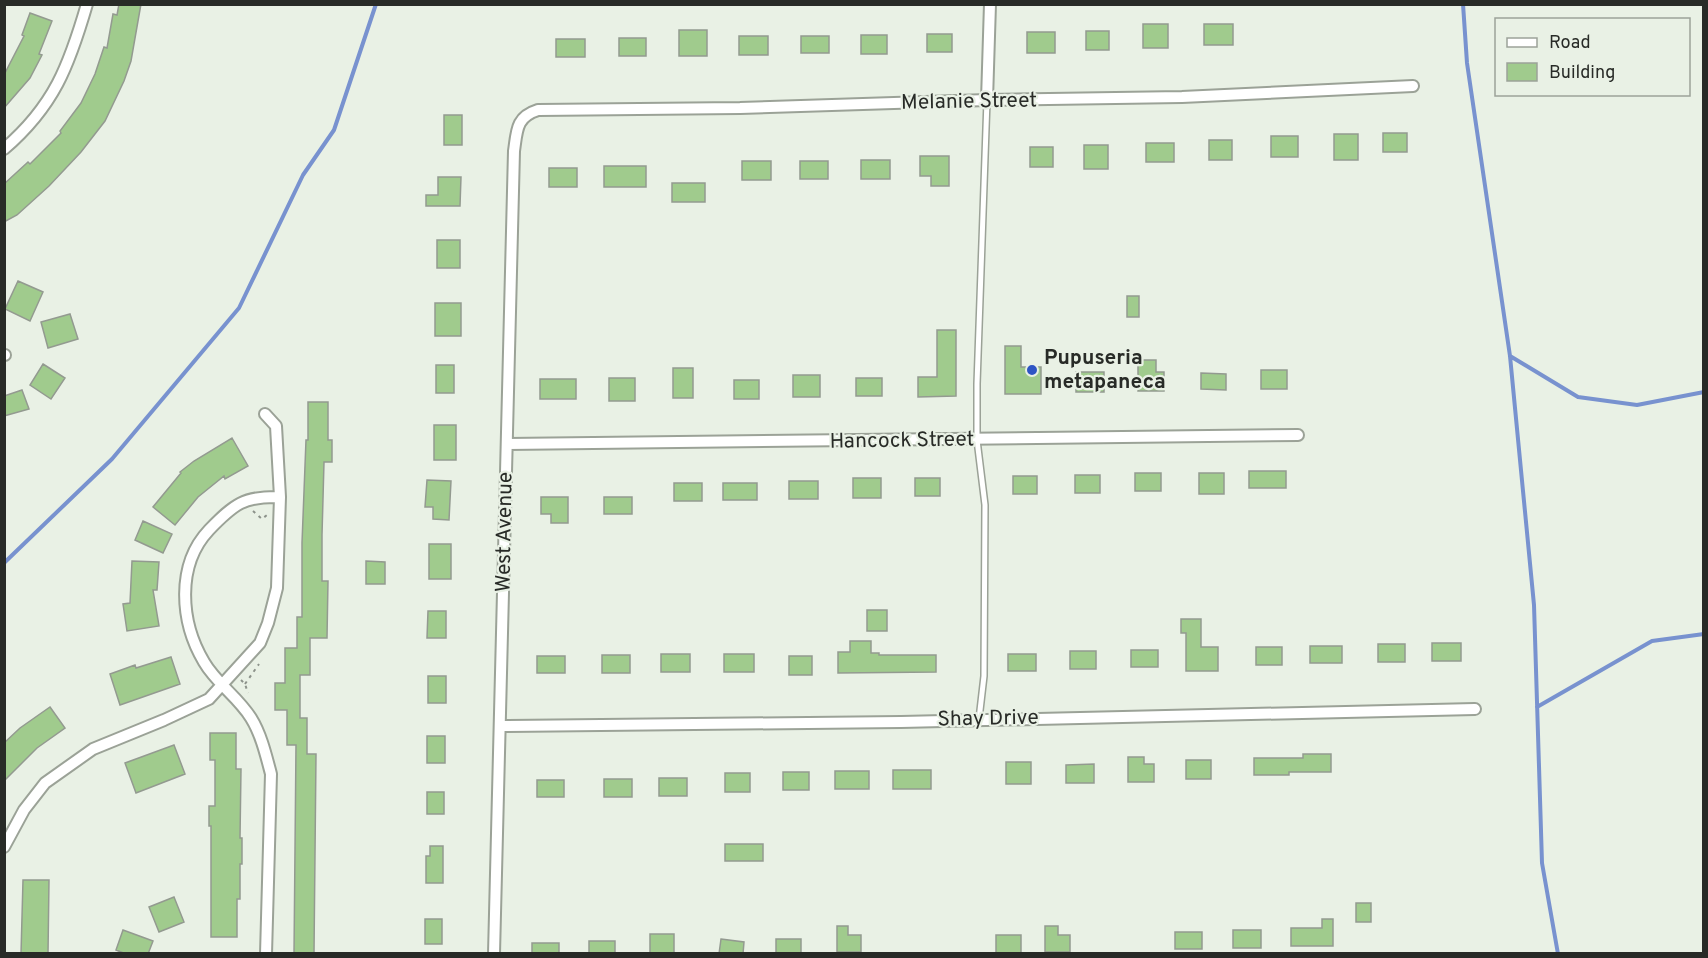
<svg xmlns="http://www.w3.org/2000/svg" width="1708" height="958" font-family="Overpass,sans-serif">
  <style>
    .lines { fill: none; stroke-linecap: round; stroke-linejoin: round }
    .stream { stroke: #7892cf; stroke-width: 4 }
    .building { fill: #a0cb8d; stroke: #939a90; stroke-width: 1.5 }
    .lane-casing { stroke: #9ba297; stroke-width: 8 }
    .street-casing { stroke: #9ba297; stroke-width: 14 }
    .path { stroke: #8c928a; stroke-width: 2; stroke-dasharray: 3 4.5; stroke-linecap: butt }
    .lane { stroke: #fff; stroke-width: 5 }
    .street { stroke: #fff; stroke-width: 10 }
    .poi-dot { fill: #2e55c4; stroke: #e9f1e5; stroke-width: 2 }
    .labels { text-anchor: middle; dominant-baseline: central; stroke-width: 4.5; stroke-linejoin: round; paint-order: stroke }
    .street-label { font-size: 21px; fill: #282b27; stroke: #e9f1e5 }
    .poi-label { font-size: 21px; font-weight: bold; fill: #282b27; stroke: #e9f1e5; text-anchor: start }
  </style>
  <rect width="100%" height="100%" fill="#e9f1e5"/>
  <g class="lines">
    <path class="stream" d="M1463 4 1467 63 1510 356 1534 605 1542 863 1558 954
      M1510 356 1578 397 1637 405 1704 392
      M4 563 112 459 239 308 303 175 334 130 376 4
      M1537 707 1652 641 1704 634"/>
  </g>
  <path class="building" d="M119 4H141L131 61 124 81 105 121 81 152 49 186 17 215 4 222V184L28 162 30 164 61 133 60 131 81 103 95 74 104 47 107 48 113 14 117 15Z
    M30 13 52 21 39 54 42 55 30 78 4 108V75L24 36 22 35Z
    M1143 24H1168V48H1143Z
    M1204 24H1233V45H1204Z
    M679 30H707V56H679Z
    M1086 31H1109V50H1086Z
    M1027 32H1055V53H1027Z
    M927 34H952V52H927Z
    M861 35H887V54H861Z
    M739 36H768V55H739Z
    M801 36H829V53H801Z
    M619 38H646V56H619Z
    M556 39H585V57H556Z
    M444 115H462V145H444Z
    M1383 133H1407V152H1383Z
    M1334 134H1358V160H1334Z
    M1271 136H1298V157H1271Z
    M1209 140H1232V160H1209Z
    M1146 143H1174V162H1146Z
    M1084 145H1108V169H1084Z
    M1030 147H1053V167H1030Z
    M920 156H949V186H931V176H920Z
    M861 160H890V179H861Z
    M742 161H771V180H742Z
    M800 161H828V179H800Z
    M604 166H646V187H604Z
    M549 168H577V187H549Z
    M438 177H461L460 206H426V195H438Z
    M672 183H705V202H672Z
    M437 240H460V268H437Z
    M18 281 43 292 30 321 5 309Z
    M1127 296H1139V317H1127Z
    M435 303H461V336H435Z
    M70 314 78 339 48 348 41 322Z
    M937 330H956V396L918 397V377H937Z
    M1005 346H1021V367H1041V394H1005Z
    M1138 360H1156V372H1164V391H1138Z
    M43 364 65 378 51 399 30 385Z
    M436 365H454V393H436Z
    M673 368H693V398H673Z
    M1261 370H1287V389H1261Z
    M1076 372H1104V392H1076Z
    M1201 373 1226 374V390L1201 389Z
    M793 375H820V397H793Z
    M609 378H635V401H609Z
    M856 378H882V396H856Z
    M540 379H576V399H540Z
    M734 380H759V399H734Z
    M22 390 29 409 4 416V396Z
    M308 402H328V440H332V462H324L322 535V581H328L327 638H310V675H300V718H307V754H316L314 954H294L296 745H287V710H275V683H285V648H297V617H302V543L306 440H308Z
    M434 425H456V460H434Z
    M232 438 248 466 225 479 224 476 198 497 175 525 153 507 181 473 180 472 194 461Z
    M1249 471H1286V488H1249Z
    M1135 473H1161V491H1135Z
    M1199 473H1224V494H1199Z
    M1075 475H1100V493H1075Z
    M1013 476H1037V494H1013Z
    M853 478H881V498H853Z
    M915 478H940V496H915Z
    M427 480 451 481 449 520 433 519V507H425Z
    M789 481H818V499H789Z
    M674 483H702V501H674Z
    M723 483H757V500H723Z
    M541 497H568V523H551V514H541Z
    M604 497H632V514H604Z
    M143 521 172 534 163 553 135 540Z
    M429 544H451V579H429Z
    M132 561 159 562 157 590H153L159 626 127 631 123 604 130 603Z
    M366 561 385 562V584H366Z
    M867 610H887V631H867Z
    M428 611H446V638H427Z
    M1181 619H1201V647H1218V671H1186V633H1181Z
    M850 641H871V653H879V655H936V672L838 673V652H850Z
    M1432 643H1461V661H1432Z
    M1378 644H1405V662H1378Z
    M1310 646H1342V663H1310Z
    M1256 647H1282V665H1256Z
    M1131 650H1158V667H1131Z
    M1070 651H1096V669H1070Z
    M661 654H690V672H661Z
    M724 654H754V672H724Z
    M1008 654H1036V671H1008Z
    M602 655H630V673H602Z
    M537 656H565V673H537Z
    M789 656H812V675H789Z
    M171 657 180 684 120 705 110 674 135 665 136 668Z
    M428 676H446V703H428Z
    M50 707 65 728 37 748 4 781V743L20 728Z
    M210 733H236V769H241L240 838H242V864H240V899H237V937H211V826H209V806H215V760H210Z
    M427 736H445V763H427Z
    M174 745 185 774 136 793 125 763Z
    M1303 754H1331V772H1289V775H1254V758H1303Z
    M1128 757H1144V764H1154V782H1128Z
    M1186 760H1211V779H1186Z
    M1006 762H1031V784H1006Z
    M1094 764V783H1066V765Z
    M893 770H931V789H893Z
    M835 771H869V789H835Z
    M783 772H809V790H783Z
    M725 773H750V792H725Z
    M659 778H687V796H659Z
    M604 779H632V797H604Z
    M537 780H564V797H537Z
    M427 792H444V814H427Z
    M725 844H763V861H725Z
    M430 846H443V883H426V856H430Z
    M23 880H49L48 954H21Z
    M174 897 184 922 159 932 149 907Z
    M1356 903H1371V922H1356Z
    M425 919H442V944H425Z
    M1322 919H1333V946H1291V928H1322Z
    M837 926H848V935H861V952H837Z
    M1045 926H1058V935H1070V952H1045Z
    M123 930 153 941 148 954H126L116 950Z
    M1233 930H1261V948H1233Z
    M1175 932H1202V949H1175Z
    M650 934H674V954H650Z
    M996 935H1021V953H996Z
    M721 939 744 942 743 954H719Z
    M776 939H801V954H776Z
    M589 941H615V954H589Z
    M532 943H559V954H532Z"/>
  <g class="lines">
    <defs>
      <path id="lane" d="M979 719 984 676 985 505 977 440V384L987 100"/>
      <path id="street" d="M987 100 990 4
        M4 149C54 106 69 66 87 4
        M4 355H5
        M507 444 1298 435
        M500 726 901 722 1475 709
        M4 847 24 810 45 783 93 749 164 720 209 699 260 643 268 623 277 588 280 497 276 426 265 414
        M266 954 271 774C266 755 261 734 251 718 238 697 216 683 204 662 180 622 176 565 209 530 234 504 244 496 280 497
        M494 954 514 151C517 130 516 117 538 110L740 108 987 100 1182 97 1413 86"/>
    </defs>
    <use href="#lane" class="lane-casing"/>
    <use href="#street" class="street-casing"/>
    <path class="path" d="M253 511 262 519 267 515
      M241 680 245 684 248 693
      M245 684 259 664"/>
    <use href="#lane" class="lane"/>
    <use href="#street" class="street"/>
  </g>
  <circle class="poi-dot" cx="1032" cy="370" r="6"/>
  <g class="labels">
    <g class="street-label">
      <text transform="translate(969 102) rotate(-1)">Melanie Street</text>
      <text transform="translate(902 441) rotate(-1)">Hancock Street</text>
      <text transform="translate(505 532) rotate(-89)">West Avenue</text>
      <text transform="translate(988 719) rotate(-1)">Shay Drive</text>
    </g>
    <g class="poi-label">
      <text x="1044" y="358">Pupuseria<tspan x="1044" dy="24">metapaneca</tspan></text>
    </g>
  </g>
  <rect width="1708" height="958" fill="none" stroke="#282b27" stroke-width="12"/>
  <rect x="1495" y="18" width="195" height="78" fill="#e9f1e5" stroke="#9ca299" stroke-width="1.5"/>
  <rect x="1507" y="38" width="30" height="9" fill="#ffffff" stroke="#9ca299" stroke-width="1.5"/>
  <text x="1549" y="48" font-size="18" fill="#282b27">Road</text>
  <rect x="1507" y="63" width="30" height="18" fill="#a0cb8d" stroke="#9ca299" stroke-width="1.5"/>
  <text x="1549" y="78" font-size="18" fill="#282b27">Building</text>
</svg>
